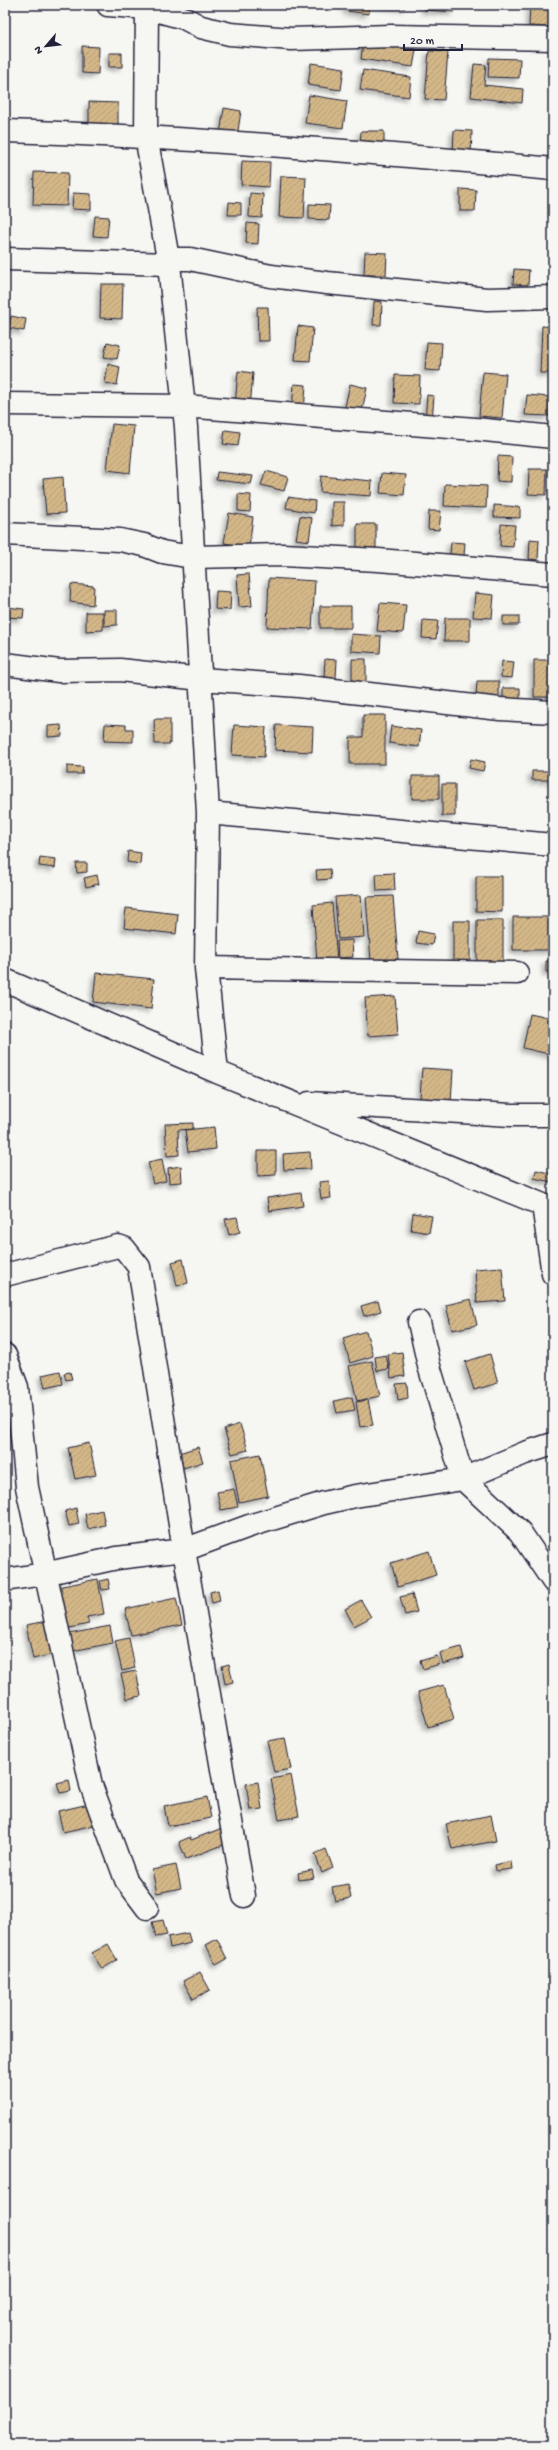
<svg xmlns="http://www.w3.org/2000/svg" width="558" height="2450" font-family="'Gochi Hand',sans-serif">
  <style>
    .building { fill: url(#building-hatch); stroke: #22223b; filter: url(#shadow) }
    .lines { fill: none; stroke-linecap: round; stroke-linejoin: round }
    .minor-casing { stroke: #22223b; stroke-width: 25 }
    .minor { stroke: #f6f6f2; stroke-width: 22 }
  </style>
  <defs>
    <pattern id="building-hatch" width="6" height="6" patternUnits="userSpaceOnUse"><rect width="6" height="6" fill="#d3b788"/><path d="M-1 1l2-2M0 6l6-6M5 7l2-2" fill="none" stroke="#b59d76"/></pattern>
    <filter id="shadow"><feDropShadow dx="-3.5" dy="3.5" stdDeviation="2" flood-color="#0004"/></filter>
  </defs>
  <rect width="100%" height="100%" fill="#f6f6f2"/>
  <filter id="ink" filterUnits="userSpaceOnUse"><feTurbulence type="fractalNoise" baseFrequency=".025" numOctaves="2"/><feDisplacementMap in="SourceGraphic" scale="8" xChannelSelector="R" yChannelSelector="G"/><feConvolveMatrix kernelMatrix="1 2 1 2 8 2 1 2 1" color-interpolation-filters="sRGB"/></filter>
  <g filter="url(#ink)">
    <path class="building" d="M347 5H369V14L347 11Z
      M375 5H405V8Z
      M425 5H454V12L425 10Z
      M530 5H553V27L529 26Z
      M363 42 416 50 413 67 361 59Z
      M82 46 99 47 98 74 82 73Z
      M429 51 448 52 444 100 425 99Z
      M109 53H122V67H109Z
      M489 58 520 59 519 78 488 77Z
      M311 63 344 68 341 90 308 85Z
      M474 64 486 65 484 85 523 89 522 103 471 97Z
      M363 70 411 77 409 97 360 90Z
      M309 95 347 101 343 128 305 123Z
      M89 102 118 103V126L89 125Z
      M224 108 241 111 237 137 220 134Z
      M454 130 472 131 471 154H453Z
      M361 131H384V145L360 144Z
      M242 161 270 162 269 187 241 185Z
      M34 172 68 173 67 206 33 205Z
      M281 176 306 177 304 218 279 217Z
      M460 189 476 190 475 211H460Z
      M73 193 91 194V210L72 209Z
      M250 193 263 194 262 218 249 217Z
      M229 202 241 203V215H228Z
      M309 204 330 205 329 220 309 219Z
      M95 216 109 217 107 237 93 236Z
      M247 223 259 224 258 244 246 243Z
      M365 252 387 253 386 275H364Z
      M514 269 529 270 528 285 513 284Z
      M101 284H123L122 319 100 318Z
      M374 301 382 302 381 325H373Z
      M257 307H268L269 341H258Z
      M11 316 26 319 24 331 9 328Z
      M298 326 313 328 310 361 295 360Z
      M542 326 553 327V373H540Z
      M107 342 120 345 117 359 104 357Z
      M427 342 442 343 440 371 425 370Z
      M108 364 120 367 117 385 105 383Z
      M238 371 253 373 250 408 235 406Z
      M483 372 506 374 502 418 479 416Z
      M395 375 420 376 419 404 394 403Z
      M294 384 306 385 304 411 292 409Z
      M350 384 367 388 361 415 344 411Z
      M427 395 434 396 432 421H425Z
      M527 395 550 397 549 416 525 415Z
      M112 424 134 426 130 473 107 470Z
      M225 430 240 432 238 446 223 444Z
      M498 456 512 457 511 482 497 481Z
      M529 469H547L546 495 528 494Z
      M266 471 288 477 284 491 261 485Z
      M217 472 253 476 251 484 216 480Z
      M382 473 406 475 404 495 380 493Z
      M321 476 372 481 371 496 320 492Z
      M63 477 65 513 46 514 43 479Z
      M445 484 487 486 486 508 444 506Z
      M238 494 251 495 250 512 238 511Z
      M288 497 315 501 314 513 286 508Z
      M332 502H344V525L332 526Z
      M494 505 520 507V518L494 517Z
      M429 511H441L439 530 428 529Z
      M229 513 253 517 249 547 224 543Z
      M300 516 312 518 309 541 296 539Z
      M357 524H376V548H357Z
      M501 524 515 525 513 547 500 546Z
      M530 539 539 540 538 560 529 559Z
      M451 542 465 543 464 556 450 555Z
      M249 574 252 606 239 607 237 575Z
      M269 578 315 581 312 629 267 627Z
      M71 584 94 586 93 605 70 602Z
      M216 591 231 592 230 610 215 609Z
      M475 593 494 595 492 618 473 617Z
      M380 603 406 605 403 633 377 631Z
      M320 606H351V628H320Z
      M7 607 24 609 23 618 6 617Z
      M104 610H117V625L104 626Z
      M86 612H103V630L86 631Z
      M503 616H519V625H503Z
      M445 618H470V641H444Z
      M423 620 438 621 436 639 422 638Z
      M351 634 381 636 380 653 351 651Z
      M325 659 337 660 336 678 324 677Z
      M352 659H366V687H352Z
      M534 660H551V697H534Z
      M502 661 514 662 512 678 501 677Z
      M477 681H499V697L476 696Z
      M503 688H520V700L503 699Z
      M363 715H385V764H350V737H363Z
      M154 719H170V744H155Z
      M105 724 126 725V729H133V742L104 741Z
      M61 725 62 736 48 737V726Z
      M234 725 266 727 264 757 232 755Z
      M276 725 313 727 312 752 275 750Z
      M391 726 421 730 419 747 389 743Z
      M471 759 485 762 483 771 469 768Z
      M67 766 83 767 82 774H67Z
      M532 771H553V780H532Z
      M412 776H439V799H412Z
      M442 784H455V816H442Z
      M128 851 141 853 140 864 127 862Z
      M40 857 56 859 55 868 39 866Z
      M76 863H87V872L77 873Z
      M330 869 331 879 317 880 316 870Z
      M394 873 395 890 377 891 376 874Z
      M97 875 99 884 86 887 84 878Z
      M476 876H502V912L476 911Z
      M361 895 364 937 338 939 335 897Z
      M393 896 398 959 371 961 366 897Z
      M332 903 337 960 317 962 313 905Z
      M126 908 178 914 176 934 124 928Z
      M513 917H551V950H513Z
      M477 920H503V968H477Z
      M453 921H470V963H453Z
      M418 931 434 934 432 945 416 943Z
      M352 940 353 957 338 958 337 941Z
      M546 961H553V972H546Z
      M96 973 154 979 151 1009 93 1002Z
      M395 996 398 1034 368 1036 365 998Z
      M530 1014 553 1019V1055L523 1048Z
      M422 1068 453 1070 451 1102 420 1099Z
      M193 1123V1129L178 1130 179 1155 167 1156 165 1124Z
      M214 1127 216 1149 188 1152 185 1130Z
      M258 1151H276V1175L258 1176Z
      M310 1152 311 1169 284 1170 283 1154Z
      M162 1159 166 1181 153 1184 148 1162Z
      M181 1166 182 1182 169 1183 168 1168Z
      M536 1170 553 1174 551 1182 534 1178Z
      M329 1181 331 1198 321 1199 319 1182Z
      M301 1193 303 1206 269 1211 267 1198Z
      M413 1213 432 1216 429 1233 411 1230Z
      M237 1217 240 1232 229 1235 225 1219Z
      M183 1259 188 1283 177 1286 172 1262Z
      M502 1267 505 1301 477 1303 475 1269Z
      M471 1299 477 1325 452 1330 446 1305Z
      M378 1301 381 1311 364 1316 361 1306Z
      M366 1331 373 1356 350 1363 343 1338Z
      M402 1352 405 1376 391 1378 388 1354Z
      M490 1354 498 1383 474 1390 465 1362Z
      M386 1355 389 1369 377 1371 375 1357Z
      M372 1361 380 1396 357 1401 349 1366Z
      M60 1371 63 1384 45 1388 42 1375Z
      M70 1372 72 1379 66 1380 64 1373Z
      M407 1383 408 1398 398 1400 396 1384Z
      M352 1397 355 1410 337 1413 334 1401Z
      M368 1400 373 1425 360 1427 356 1402Z
      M240 1424 248 1450 232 1454 224 1429Z
      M89 1443 96 1475 75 1479 68 1448Z
      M198 1447 203 1462 183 1468 179 1453Z
      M260 1454 268 1496 239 1502 231 1460Z
      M234 1489 238 1507 221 1510 217 1492Z
      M76 1508 79 1524 69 1526 65 1511Z
      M102 1510 105 1525 88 1529 85 1514Z
      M429 1551 436 1575 398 1587 391 1563Z
      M98 1579 104 1614 87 1617 89 1624 65 1629 57 1587Z
      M108 1579 110 1589 102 1590 100 1581Z
      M218 1590 220 1601 212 1603 210 1592Z
      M412 1594 417 1612 405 1615 400 1597Z
      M176 1598 182 1625 131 1635 125 1609Z
      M361 1600 371 1617 354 1626 345 1609Z
      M47 1621 54 1654 33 1659 26 1625Z
      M110 1626 113 1643 72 1651 69 1634Z
      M129 1638 135 1668 122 1671 115 1641Z
      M461 1647 464 1658 443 1664 440 1653Z
      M437 1656 440 1664 423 1669 420 1661Z
      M229 1664 233 1682 225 1684 222 1666Z
      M136 1671 141 1696 127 1699 121 1674Z
      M444 1685 454 1719 428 1727 418 1692Z
      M285 1738 291 1769 274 1772 267 1741Z
      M291 1775 299 1816 279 1820 271 1779Z
      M69 1780 71 1791 60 1793 57 1783Z
      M258 1782 262 1809 250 1810 246 1784Z
      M207 1797 211 1818 168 1826 164 1806Z
      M89 1804 94 1825 63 1832 58 1811Z
      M491 1815 496 1841 452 1849 446 1824Z
      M225 1827 231 1842 186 1859 179 1842 190 1837 191 1840Z
      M326 1849 333 1868 322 1873 315 1854Z
      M511 1861 512 1869 496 1871 495 1865Z
      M176 1865 181 1888 157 1893 152 1870Z
      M312 1870 314 1878 299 1880 298 1873Z
      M348 1884 351 1898 335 1901 332 1887Z
      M163 1920 167 1935 156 1937 152 1922Z
      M188 1933 191 1943 170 1948 168 1937Z
      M217 1939 227 1959 216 1965 206 1945Z
      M108 1944 117 1960 102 1969 92 1953Z
      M200 1972 210 1990 193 1999 183 1981Z"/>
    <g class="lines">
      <defs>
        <path id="minor" d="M108 5 147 8 184 18 201 27 230 34 291 39 391 36 553 39
          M147 5 146 136 169 264 186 427 208 813 206 968 217 1072
          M5 131C188 137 370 152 553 169
          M5 259 169 264 178 259H190L271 276 327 283 487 299 553 297
          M5 404 184 406 475 429 553 437
          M5 534 120 540 144 545 162 552 192 557 283 555 378 560 553 574
          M5 664 59 671 120 670 201 679 299 686 500 709 553 712
          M208 813 553 845
          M206 968 517 973
          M5 980 217 1072 553 1209
          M309 1103 511 1115H553
          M543 1205 553 1274
          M5 1275 118 1246 124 1248 139 1267 184 1550 244 1896
          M419 1322 429 1366 463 1479 520 1532 553 1581
          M5 1355 17 1387 27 1487 91 1785 126 1880 147 1908
          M5 1580 44 1574 117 1558 184 1550 249 1526 324 1503 355 1496 463 1479 525 1453 553 1444"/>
      </defs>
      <use href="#minor" class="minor-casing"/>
      <use href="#minor" class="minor"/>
    </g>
  </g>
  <rect width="558" height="2450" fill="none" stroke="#f6f6f2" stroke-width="20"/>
  <rect x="10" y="10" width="538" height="2430" fill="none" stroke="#22223b" stroke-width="1.5" filter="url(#ink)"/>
  <g transform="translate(46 46) rotate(242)" stroke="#f6f6f2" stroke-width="3" paint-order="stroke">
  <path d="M0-3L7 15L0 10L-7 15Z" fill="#22223b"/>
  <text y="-6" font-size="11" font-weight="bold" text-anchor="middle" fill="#22223b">N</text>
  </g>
  <path d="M404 44v6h58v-6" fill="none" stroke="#22223b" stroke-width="2"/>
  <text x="410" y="44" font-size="12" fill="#22223b" stroke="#f6f6f2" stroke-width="3" paint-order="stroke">20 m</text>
</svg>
